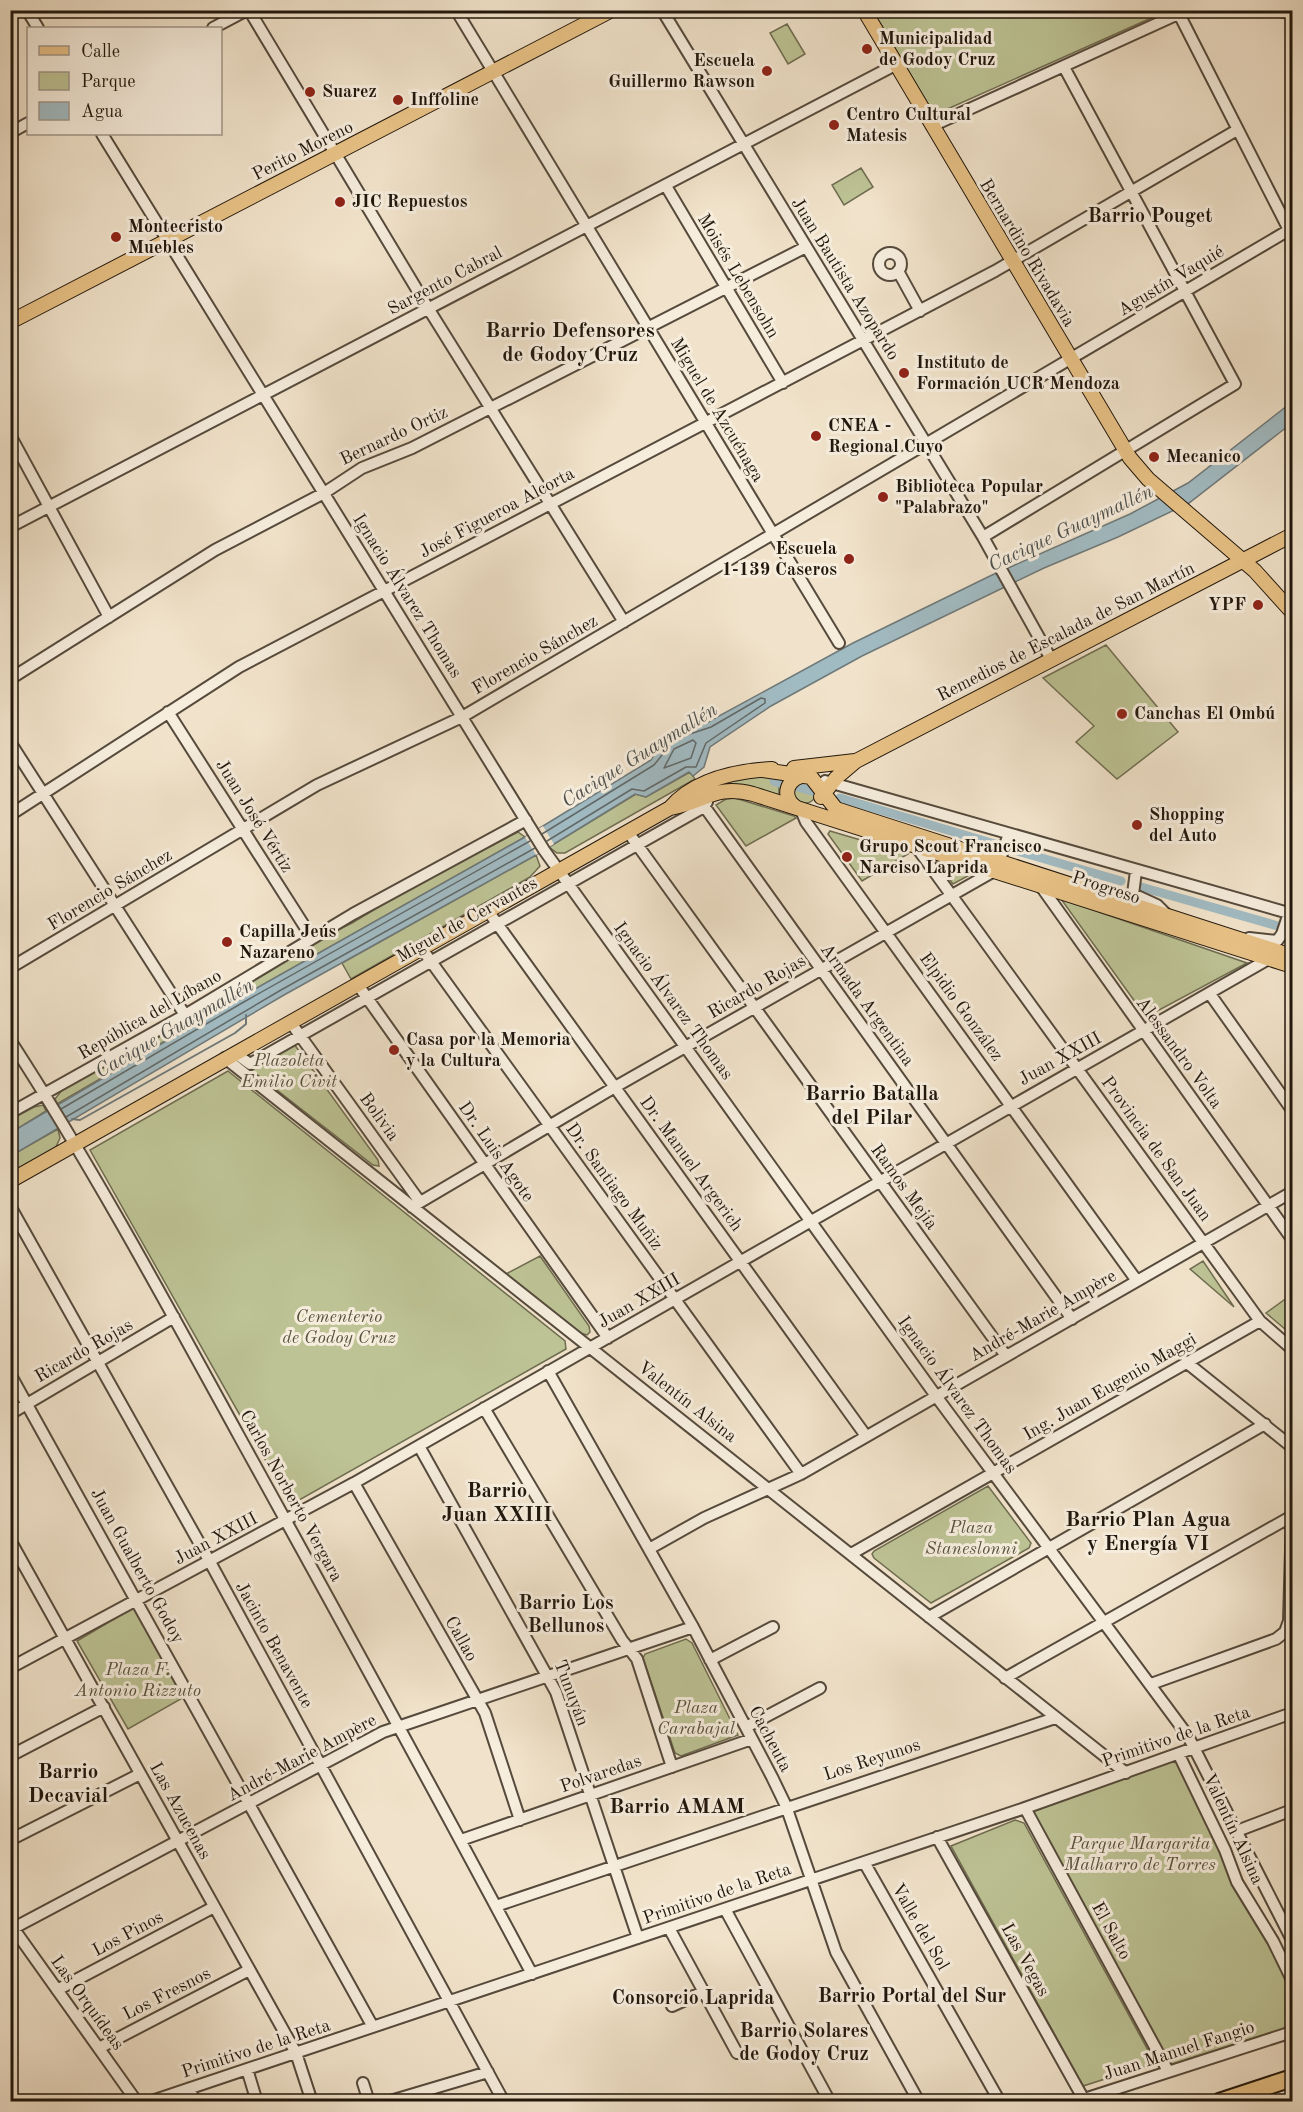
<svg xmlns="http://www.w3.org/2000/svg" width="1303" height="2112" font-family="'Old Standard TT',serif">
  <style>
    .green { fill: #bdc395; stroke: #6f6d51; stroke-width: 1.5 }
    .water { fill: #a1bbc3; stroke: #6e797a; stroke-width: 1.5 }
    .pier { fill: #f1e3cb }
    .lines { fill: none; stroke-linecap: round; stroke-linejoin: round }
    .shore { stroke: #616968; stroke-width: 1.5 }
    .stream { stroke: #6e797a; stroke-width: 2 }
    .canal { stroke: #a1bbc3; stroke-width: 9 }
    .minor-casing { stroke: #554a3c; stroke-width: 14 }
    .major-casing { stroke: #21170d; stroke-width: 16 }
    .highway-casing { stroke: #21170d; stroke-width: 20 }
    .minor { stroke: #f6eddd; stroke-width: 10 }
    .major { stroke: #e8c286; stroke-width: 14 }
    .highway { stroke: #e8c286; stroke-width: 16 }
    .poi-dot { fill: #8f2418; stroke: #f6eddd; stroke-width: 2 }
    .labels { text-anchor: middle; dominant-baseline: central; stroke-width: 6; stroke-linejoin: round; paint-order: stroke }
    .poi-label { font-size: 18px; font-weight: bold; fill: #21170d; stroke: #f6eddd; text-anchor: start }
    .street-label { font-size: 18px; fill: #21170d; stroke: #f6eddd }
    .park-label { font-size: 18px; font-style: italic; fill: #58533d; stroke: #f6eddd }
    .neighbourhood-label { font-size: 20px; font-weight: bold; fill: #21170d; stroke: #f6eddd }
    .water-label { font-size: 20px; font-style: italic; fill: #4e504d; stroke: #f6eddd }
    .quarter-label { font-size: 21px; font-weight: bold; fill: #21170d; stroke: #f6eddd }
  </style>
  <rect width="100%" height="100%" fill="#f1e3cb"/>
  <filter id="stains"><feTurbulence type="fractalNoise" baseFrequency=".00333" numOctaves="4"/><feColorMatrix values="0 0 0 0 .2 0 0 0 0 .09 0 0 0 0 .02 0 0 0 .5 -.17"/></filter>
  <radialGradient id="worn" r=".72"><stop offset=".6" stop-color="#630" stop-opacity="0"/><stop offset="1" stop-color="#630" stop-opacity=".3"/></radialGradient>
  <path class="green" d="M873 11H1167L934 115Z
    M787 24 805 54 788 64 770 33Z
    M861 168 873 187 844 205 832 185Z
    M1106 645 1178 732 1117 779 1076 742 1094 726 1043 678Z
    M690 772 695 779 565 853H557L549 847 636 794 646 797Z
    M760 776 783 777 781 780 774 779V783L779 785V796L742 785 715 783Z
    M793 788 816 795C811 806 804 804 795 799Z
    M735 798 794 816 796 818 746 846 716 805 726 799Z
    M830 831 908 854 862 881 828 834Z
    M518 832 525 837 239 998 57 1104 55 1099 62 1090 181 1025 314 942 352 923 403 892Z
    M536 855 540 866 530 877 351 979 342 963Z
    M933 857 977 871 953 884Z
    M1061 899 1247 963 1146 1017Z
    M294 1044 378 1160 379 1166 373 1165 250 1069Z
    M228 1071 565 1341 566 1349 294 1503 289 1502 90 1150Z
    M43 1105 46 1111 11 1133V1119L34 1107Z
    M58 1129 60 1138 55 1149 11 1174 10 1156Z
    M540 1256 589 1326 590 1332 587 1335 577 1332 506 1274Z
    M1203 1261 1234 1307 1190 1269Z
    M1288 1297 1292 1303V1335L1266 1313Z
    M988 1486 1031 1543 1029 1548 931 1603 874 1558 872 1554 874 1551Z
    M134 1607 186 1696 128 1729 77 1641Z
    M686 1639 692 1643 738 1735 681 1756 675 1753 643 1658 645 1654Z
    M1179 1755 1292 1980V2032L1168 2071 1025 1808Z
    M1015 1820 1024 1823 1155 2063 1083 2086 951 1846Z"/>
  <path class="water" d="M1248 11H1292V20L1254 12Z
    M1292 402V423L1189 503 1118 537 1044 568 862 656 771 706 710 747 704 767 693 776 689 772 646 797 635 794 536 855 284 995 11 1156 10 1133 239 998 525 837 651 760 659 747 675 732 708 722 853 643 990 576 1130 514 1188 483Z"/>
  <path class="pier" d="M543 826 554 844 536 855 525 837Z"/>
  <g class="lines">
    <path class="shore" d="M693 740 696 743 691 758 664 768 674 749Z
      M542 834 654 765 675 739 711 727 761 698 765 699V703L706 743 696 767H686L644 791 632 789 547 841
      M61 1109 242 1003 530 841
      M66 1117 281 990 535 848"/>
    <path class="stream" d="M72 1119 80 1120 235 1033 246 1024V1015"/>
    <path class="canal" d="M774 781 779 783
      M795 786 815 792
      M840 798 998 845
      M1014 850 1121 881
      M1141 887 1278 926"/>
    <defs>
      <path id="minor" d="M27 10 38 28
        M249 10 428 308 624 622
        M456 10 839 643
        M662 10 983 537 1051 659
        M213 28 247 10
        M932 126 1187 10
        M10 133 28 123
        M102 134 544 850 936 1396 1188 1736 1292 1940
        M666 186 783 383
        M879 264a11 11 0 1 1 22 0a11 11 0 1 1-22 0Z
        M898 271 920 311
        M10 435 109 617
        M10 527 895 65
        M983 537 1235 384 1064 67
        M10 679 215 550 324 493 362 468 412 448 806 247
        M168 712 312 938
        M10 742 185 1015
        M825 781 1292 914
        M699 799 1072 1319
        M801 810 806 822 1137 1281
        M10 815 239 667 995 271 1237 130
        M628 832 1006 1356
        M915 845 1260 1321 1292 1349
        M1136 871 1133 894 1157 905 1168 916
        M1040 885 1292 1239
        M488 911 866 1436
        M1249 938 1277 941 1282 934 1289 913
        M422 949 801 1474
        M10 968 317 785 462 717 1289 230 1177 10
        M358 985 608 1338
        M1210 994 1292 1110
        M291 1023 420 1202
        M10 1040C93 1168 166 1303 239 1436 338 1615 436 1794 532 1974
        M235 1053 250 1064 704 807 707 802
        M225 1058 1126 1773
        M10 1113 185 1015 353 914 526 820
        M10 1206 210 1562 504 2102
        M412 1207 615 1087 996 870 1009 834
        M1186 1362 1292 1447
        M548 1371 693 1627 772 1777 786 1806 836 1952 919 2102
        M10 1374 373 2027
        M484 1408 622 1640 637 1659 672 1767
        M10 1414 174 1317
        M419 1446 556 1692 638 1938
        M354 1483 485 1713 520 1820
        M10 1540 296 2053 312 2102
        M649 1549 704 1518 801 1474 1292 1192
        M851 1554 1260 1321
        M929 1617 1265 1424
        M710 1660 773 1627
        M10 1668 354 1483 1272 957
        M1005 1678 1292 1516
        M1151 1684 1276 1639 1285 1632 1289 1621 1292 1515
        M746 1727 820 1688
        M1179 1755 1225 1850 1237 1882 1273 1941 1292 1980
        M10 1756 104 1707
        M1025 1808 1168 2071
        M1237 1831 1292 1810
        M937 1837 1083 2098
        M10 1840 140 1774
        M461 1840 752 1739
        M864 1862 1000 2102
        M496 1906 1055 1718
        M725 1909 830 2102
        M11 1925 137 2102
        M669 1928 737 2053
        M10 1930 383 1732 693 1627
        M57 1990 214 1907
        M672 2006 703 1992
        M99 2048 249 1970
        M247 2069 257 2102
        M363 2083 369 2102
        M190 2088 194 2102
        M149 2102 1025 1808 1292 1713
        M387 2102 488 2072
        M1075 2102 1292 2032"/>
      <path id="major" d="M864 10 1130 458 1148 479 1255 571 1292 612
        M10 322 612 10
        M794 768 855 761
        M763 770 811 777 836 809 1292 956
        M821 797 836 778 856 761 1292 535
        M670 808C695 779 735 771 772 769
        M797 808C782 799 785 781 801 776
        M10 1181 670 808C705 802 715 784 753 794L1292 966"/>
      <path id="highway" d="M1219 2102 1292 2078"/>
    </defs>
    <use href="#minor" class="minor-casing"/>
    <use href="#major" class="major-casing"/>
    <use href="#highway" class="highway-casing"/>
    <use href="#minor" class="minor"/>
    <use href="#major" class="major"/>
    <use href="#highway" class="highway"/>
  </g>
  <g class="poi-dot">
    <circle cx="867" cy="49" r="6"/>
    <circle cx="767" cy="71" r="6"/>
    <circle cx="310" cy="92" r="6"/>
    <circle cx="398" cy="100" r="6"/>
    <circle cx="834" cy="125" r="6"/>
    <circle cx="340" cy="202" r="6"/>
    <circle cx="116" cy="237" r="6"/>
    <circle cx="904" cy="373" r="6"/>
    <circle cx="816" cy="436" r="6"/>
    <circle cx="1154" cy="457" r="6"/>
    <circle cx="883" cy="497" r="6"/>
    <circle cx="849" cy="559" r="6"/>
    <circle cx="1258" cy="605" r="6"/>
    <circle cx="1122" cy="714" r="6"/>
    <circle cx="1137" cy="825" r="6"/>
    <circle cx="847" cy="857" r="6"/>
    <circle cx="227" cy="942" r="6"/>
    <circle cx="394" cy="1050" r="6"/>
  </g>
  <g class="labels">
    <g class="poi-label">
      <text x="879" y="39">Municipalidad<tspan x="879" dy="21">de Godoy Cruz</tspan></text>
      <text x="755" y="61" text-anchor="end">Escuela<tspan x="755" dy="21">Guillermo Rawson</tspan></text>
      <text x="322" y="92">Suarez</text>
      <text x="410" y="100">Inffoline</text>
      <text x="846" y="115">Centro Cultural<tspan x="846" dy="21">Matesis</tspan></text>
      <text x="352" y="202">JIC Repuestos</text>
      <text x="128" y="227">Montecristo<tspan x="128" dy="21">Muebles</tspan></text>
      <text x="916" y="363">Instituto de<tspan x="916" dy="21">Formación UCR Mendoza</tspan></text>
      <text x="828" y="426">CNEA -<tspan x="828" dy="21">Regional Cuyo</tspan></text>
      <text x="1166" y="457">Mecanico</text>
      <text x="895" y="487">Biblioteca Popular<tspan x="895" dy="21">"Palabrazo"</tspan></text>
      <text x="837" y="549" text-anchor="end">Escuela<tspan x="837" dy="21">1-139 Caseros</tspan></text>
      <text x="1246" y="605" text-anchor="end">YPF</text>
      <text x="1134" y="714">Canchas El Ombú</text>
      <text x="1149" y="815">Shopping<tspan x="1149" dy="21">del Auto</tspan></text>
      <text x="859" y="847">Grupo Scout Francisco<tspan x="859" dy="21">Narciso Laprida</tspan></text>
      <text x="239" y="932">Capilla Jeús<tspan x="239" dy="21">Nazareno</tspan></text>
      <text x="406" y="1040">Casa por la Memoria<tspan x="406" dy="21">y la Cultura</tspan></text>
    </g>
    <g class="street-label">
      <text transform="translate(303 151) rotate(-27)">Perito Moreno</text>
      <text transform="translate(1027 253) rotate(59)">Bernardino Rivadavia</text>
      <text transform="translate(738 276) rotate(59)">Moisés Lebensohn</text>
      <text transform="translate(845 279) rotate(58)">Juan Bautista Azopardo</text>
      <text transform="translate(445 281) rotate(-28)">Sargento Cabral</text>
      <text transform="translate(1171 281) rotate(-31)">Agustín Vaquié</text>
      <text transform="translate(717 410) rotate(59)">Miguel de Azcuénaga</text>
      <text transform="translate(394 436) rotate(-25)">Bernardo Ortiz</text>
      <text transform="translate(497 513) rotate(-28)">José Figueroa Alcorta</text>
      <text transform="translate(407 596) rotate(58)">Ignacio Álvarez Thomas</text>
      <text transform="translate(1066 632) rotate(-27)">Remedios de Escalada de San Martín</text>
      <text transform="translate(535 655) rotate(-30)">Florencio Sánchez</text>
      <text transform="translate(254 816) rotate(58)">Juan José Vértiz</text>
      <text transform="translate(1106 888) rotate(18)">Progreso</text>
      <text transform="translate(110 890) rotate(-31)">Florencio Sánchez</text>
      <text transform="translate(467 920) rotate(-29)">Miguel de Cervantes</text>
      <text transform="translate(757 987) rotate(-30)">Ricardo Rojas</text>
      <text transform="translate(673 1001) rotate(54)">Ignacio Álvarez Thomas</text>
      <text transform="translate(867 1005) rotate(54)">Armada Argentina</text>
      <text transform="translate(961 1007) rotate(54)">Elpidio González</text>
      <text transform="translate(150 1015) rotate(-30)">República del Líbano</text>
      <text transform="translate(1179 1053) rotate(54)">Alessandro Volta</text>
      <text transform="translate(1060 1059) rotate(-29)">Juan XXIII</text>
      <text transform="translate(379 1117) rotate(54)">Bolivia</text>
      <text transform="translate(1156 1149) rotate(54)">Provincia de San Juan</text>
      <text transform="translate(496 1152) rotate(55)">Dr. Luis Agote</text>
      <text transform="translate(691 1164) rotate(54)">Dr. Manuel Argerich</text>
      <text transform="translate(614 1187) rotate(54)">Dr. Santiago Muñiz</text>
      <text transform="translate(904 1187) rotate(54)">Ramos Mejía</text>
      <text transform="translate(639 1301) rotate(-30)">Juan XXIII</text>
      <text transform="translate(1043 1316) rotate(-30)">André-Marie Ampère</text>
      <text transform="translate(84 1351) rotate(-30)">Ricardo Rojas</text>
      <text transform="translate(1110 1387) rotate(-30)">Ing. Juan Eugenio Maggi</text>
      <text transform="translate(957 1395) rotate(54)">Ignacio Álvarez Thomas</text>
      <text transform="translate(687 1402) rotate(38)">Valentín Alsina</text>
      <text transform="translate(291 1496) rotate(61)">Carlos Norberto Vergara</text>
      <text transform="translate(216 1539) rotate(-28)">Juan XXIII</text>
      <text transform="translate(137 1566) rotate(61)">Juan Gualberto Godoy</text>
      <text transform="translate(461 1639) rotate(61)">Callao</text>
      <text transform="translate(274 1645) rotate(61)">Jacinto Benavente</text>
      <text transform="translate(571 1693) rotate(69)">Tunuyán</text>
      <text transform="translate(1176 1737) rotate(-19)">Primitivo de la Reta</text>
      <text transform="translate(770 1739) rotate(62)">Cacheuta</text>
      <text transform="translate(302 1758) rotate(-28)">André-Marie Ampère</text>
      <text transform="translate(872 1760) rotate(-18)">Los Reyunos</text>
      <text transform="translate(601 1774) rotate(-19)">Polvaredas</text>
      <text transform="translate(180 1811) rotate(61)">Las Azucenas</text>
      <text transform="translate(1233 1829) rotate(65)">Valentín Alsina</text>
      <text transform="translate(717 1894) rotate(-19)">Primitivo de la Reta</text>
      <text transform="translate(920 1927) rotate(60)">Valle del Sol</text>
      <text transform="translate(1111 1931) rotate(61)">El Salto</text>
      <text transform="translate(128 1934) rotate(-28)">Los Pinos</text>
      <text transform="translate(1025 1960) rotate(61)">Las Vegas</text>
      <text transform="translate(167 1994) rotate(-27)">Los Fresnos</text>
      <text transform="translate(87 2003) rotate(54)">Las Orquídeas</text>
      <text transform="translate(256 2049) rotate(-18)">Primitivo de la Reta</text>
      <text transform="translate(1179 2051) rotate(-18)">Juan Manuel Fangio</text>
    </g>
    <g class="park-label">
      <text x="289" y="1061">Plazoleta<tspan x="289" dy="21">Emilio Civit</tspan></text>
      <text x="339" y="1317">Cementerio<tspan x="339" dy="21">de Godoy Cruz</tspan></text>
      <text x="971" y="1528">Plaza<tspan x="971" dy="21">Staneslonni</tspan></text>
      <text x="138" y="1670">Plaza F.<tspan x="138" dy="21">Antonio Rizzuto</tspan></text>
      <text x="696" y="1708">Plaza<tspan x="696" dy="21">Carabajal</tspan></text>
      <text x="1140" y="1844">Parque Margarita<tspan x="1140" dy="21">Malharro de Torres</tspan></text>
    </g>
    <g class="neighbourhood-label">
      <text x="1150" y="217">Barrio Pouget</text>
      <text x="566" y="1604">Barrio Los<tspan x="566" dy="23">Bellunos</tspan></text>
      <text x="912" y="1997">Barrio Portal del Sur</text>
      <text x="693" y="1999">Consorcio Laprida</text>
      <text x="804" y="2032">Barrio Solares<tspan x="804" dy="23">de Godoy Cruz</tspan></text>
    </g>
    <g class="water-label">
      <text transform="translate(1071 529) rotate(-25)">Cacique Guaymallén</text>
      <text transform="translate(640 756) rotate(-32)">Cacique Guaymallén</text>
      <text transform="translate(175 1029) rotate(-30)">Cacique Guaymallén</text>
    </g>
    <g class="quarter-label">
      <text x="570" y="331">Barrio Defensores<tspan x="570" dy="24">de Godoy Cruz</tspan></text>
      <text x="872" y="1094">Barrio Batalla<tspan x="872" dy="24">del Pilar</tspan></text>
      <text x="497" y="1491">Barrio<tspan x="497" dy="24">Juan XXIII</tspan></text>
      <text x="1148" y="1520">Barrio Plan Agua<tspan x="1148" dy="24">y Energía VI</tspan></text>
      <text x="68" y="1772">Barrio<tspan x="68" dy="24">Decavial</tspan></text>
      <text x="677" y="1807">Barrio AMAM</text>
    </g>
  </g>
  <rect width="1303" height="2112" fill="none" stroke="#f1e3cb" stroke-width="36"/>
  <rect x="12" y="12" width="1279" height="2088" fill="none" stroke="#21170d" stroke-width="3"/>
  <rect x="18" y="18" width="1267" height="2076" fill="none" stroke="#21170d" stroke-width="1.5"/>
  <rect x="27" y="27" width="195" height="108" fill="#f6eddd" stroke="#a1978a" stroke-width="1.5"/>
  <rect x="39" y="46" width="30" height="9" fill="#e8c286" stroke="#a1978a" stroke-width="1.5"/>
  <text x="81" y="57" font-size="18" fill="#21170d">Calle</text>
  <rect x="39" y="72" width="30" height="18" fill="#bdc395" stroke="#a1978a" stroke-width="1.5"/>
  <text x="81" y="87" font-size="18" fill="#21170d">Parque</text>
  <rect x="39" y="102" width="30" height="18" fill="#a1bbc3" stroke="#a1978a" stroke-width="1.5"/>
  <text x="81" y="117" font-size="18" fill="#21170d">Agua</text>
  <rect width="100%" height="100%" filter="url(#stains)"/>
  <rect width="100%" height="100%" fill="url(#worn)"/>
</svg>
